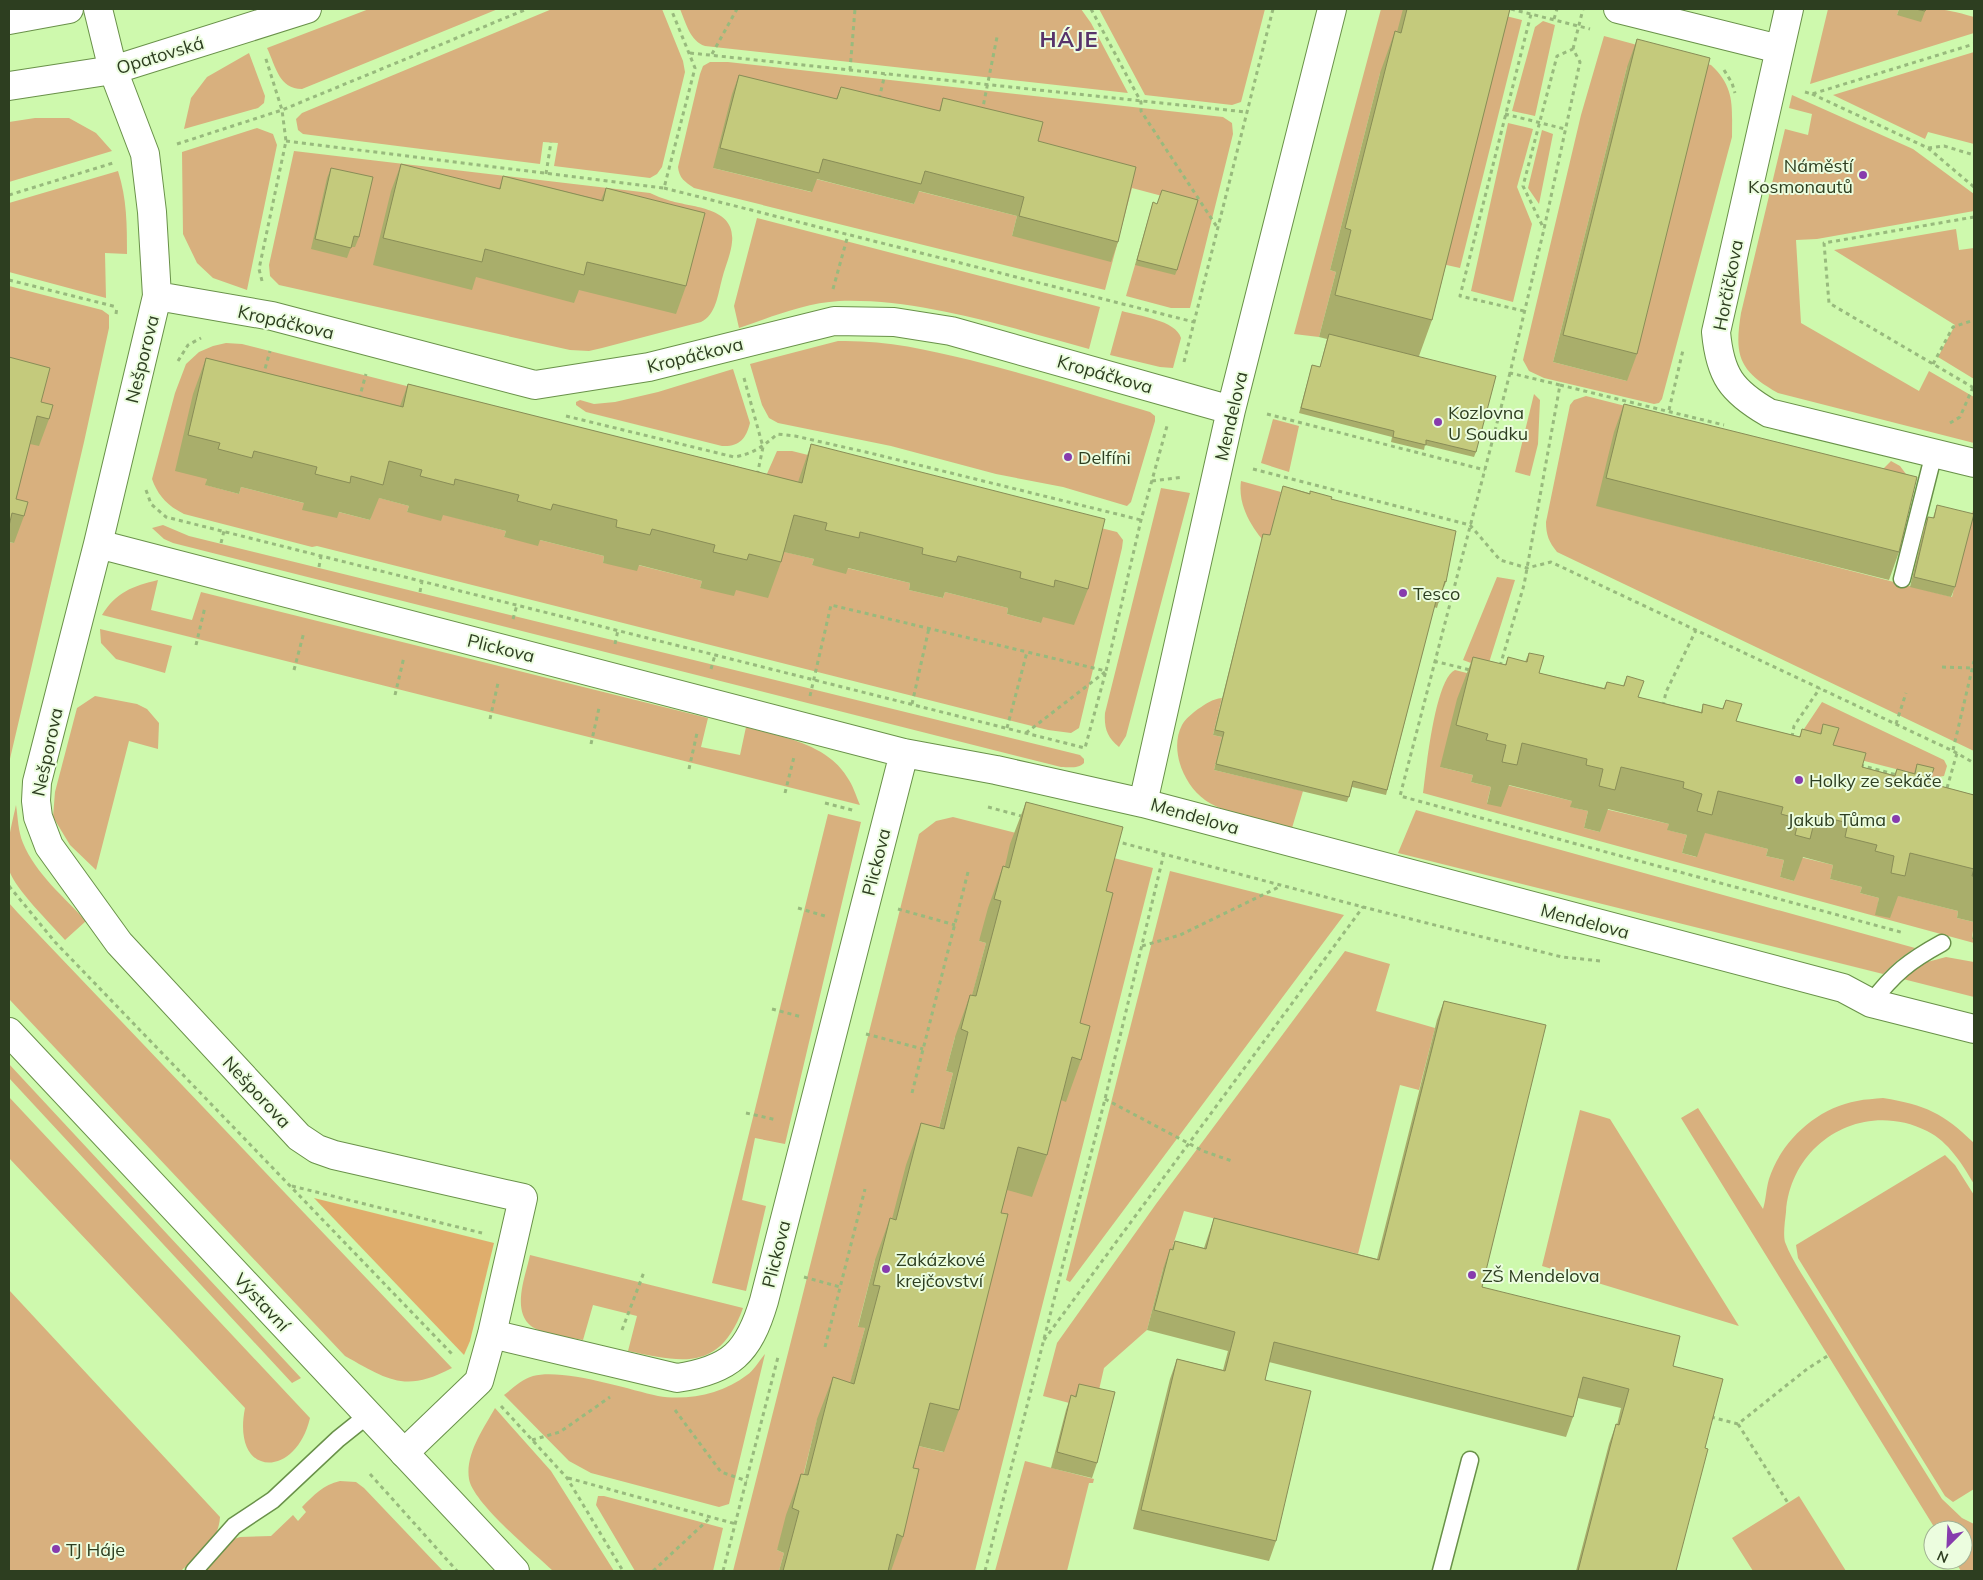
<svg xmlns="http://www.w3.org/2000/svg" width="1983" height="1580" font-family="Mulish,sans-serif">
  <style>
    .green { fill: #d8b07e; fill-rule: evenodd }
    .forest { fill: #dfad6c }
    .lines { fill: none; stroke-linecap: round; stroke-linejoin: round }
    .lane-casing { stroke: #699149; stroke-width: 19 }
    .street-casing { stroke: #699149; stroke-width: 30 }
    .secondary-casing { stroke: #699149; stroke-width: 30 }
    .path { stroke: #98ba7d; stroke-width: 3; stroke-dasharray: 4 4; stroke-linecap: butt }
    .lane { stroke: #fff; stroke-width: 16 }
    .street { stroke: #fff; stroke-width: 28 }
    .secondary { stroke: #fff; stroke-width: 28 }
    .path-bridge { stroke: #98ba7d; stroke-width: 3; stroke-dasharray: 4 4; stroke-linecap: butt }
    .wall { fill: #a9ae6b }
    .building { fill: #c4ca7c; stroke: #898d57 }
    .poi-dot { fill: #873cad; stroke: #ecfddf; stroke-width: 2 }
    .labels { text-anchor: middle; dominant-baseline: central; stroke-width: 4; stroke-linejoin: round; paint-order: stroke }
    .street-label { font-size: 18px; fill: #2d3e20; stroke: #ecfddf }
    .poi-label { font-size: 18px; fill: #2d3e20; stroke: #ecfddf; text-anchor: start }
    .district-label { font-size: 22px; font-weight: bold; letter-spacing: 1px; fill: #57336b; stroke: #ecfddf }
  </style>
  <rect width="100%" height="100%" fill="#cef9ad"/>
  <path class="green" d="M369 9H498L302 89C279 89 276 67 267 48Z
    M552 9H662L683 61 685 72 662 167 657 174 650 178 554 166 558 143 543 142 540 164 303 134 298 130 296 119 302 113Z
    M680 9H1081L1091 23 1128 93 705 46C690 41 686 23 680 9Z
    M1099 9H1265L1241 102 1232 105 1145 95Z
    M1381 9H1478L1522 20 1460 268 1442 264 1386 74 1380 73 1330 270 1336 272 1319 337 1294 334Z
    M1828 9H1899L1897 15C1931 7 1940 7 1974 17V33L1810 84Z
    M1543 21 1555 25 1535 116 1512 111 1535 27Z
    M1604 36 1711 65C1735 87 1732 106 1732 137L1662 399 1659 403 1654 404 1544 378 1529 371 1523 360 1581 115ZM1627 67V381L1553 362Z
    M1974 52V144L1928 132 1925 139 1833 95Z
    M249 53 265 96 264 103 258 108 184 129 191 98 207 77Z
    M710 62H728L1223 117 1232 123 1233 134 1190 308H1171L1126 296 1135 265 1196 205 1132 188 1105 290 694 188C685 182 679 178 678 167L700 74 703 66ZM713 168 1129 187 1012 236 1017 216 918 191 914 204 816 179 811 192Z
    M1792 95 1913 149 1974 194V211L1817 239 1796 240 1801 323 1919 391 1929 371 1974 397V443L1778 393C1739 371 1734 356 1741 313L1785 129 1808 135 1812 114 1789 108Z
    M35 118H69L96 133 112 151 9 182V122Z
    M1508 123 1533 129 1517 187 1532 224 1513 302 1471 291Z
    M257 128 273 134 277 145 247 290 213 278 197 263 183 234 182 152Z
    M1542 130 1553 134 1539 204 1528 188Z
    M294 151 650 193C656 196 662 198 668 200 691 208 736 206 732 242 731 254 725 267 722 279 718 294 716 315 701 322L602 348 589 351 570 350 279 285 270 276 269 265Z
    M118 171C127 199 127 225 127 254L105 253 106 298 9 272V203Z
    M757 218 1100 307 1089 349C1011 328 920 298 839 301 805 303 771 317 739 328L734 306Z
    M1956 229 1959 250 1974 248V379L1938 357 1955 325 1834 250Z
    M9 286 102 310 109 315V328L84 442 9 763V542L14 543 9 527Z
    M1122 311C1138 316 1176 320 1181 338L1173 368 1160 367 1110 355Z
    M838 341C885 340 924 349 970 360 1030 375 1090 394 1150 412L1155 416V421L1131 502 1127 506 1063 487 996 474 891 446 778 423 769 418 762 405 750 364Z
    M226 343 242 344 481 405 736 466 766 476 777 451H792L1117 532 1123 540 1122 548 1079 728 1071 733 1048 730 317 546 312 547 184 514C168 506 158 496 152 479L175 393 186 364 199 352 213 346ZM207 479 788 519 799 480 1041 623 1007 614 1008 608 945 592 943 598 909 590 910 583 847 568 812 565 814 559 781 551 735 590 700 588 702 581 638 565 603 563 604 556 540 540 504 537 506 531 442 514 407 512 409 506 376 497 370 520 241 487 239 494 206 485Z
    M733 369 750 423C746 439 739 447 722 446L586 412 576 405V402L580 400 594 404 615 402 658 392Z
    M1534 394 1540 400 1538 444 1530 476 1515 472Z
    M1586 396 1881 471 1891 461 1900 466 1909 478 1596 505 1952 597 1974 506V751L1557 552C1549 542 1546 535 1546 522L1570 405 1574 400Z
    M1273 419 1299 426 1289 472 1261 463Z
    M1241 481 1281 492 1269 540 1262 539C1248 522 1238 502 1241 481Z
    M1161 488 1190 493 1126 736 1119 747C1107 737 1104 728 1105 713Z
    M163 525 189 536 1080 755 1084 759V763C1078 769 1068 767 1061 767L173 543 164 539 152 528Z
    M1497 577 1515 580 1487 669 1463 660Z
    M158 580 151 610 192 620 201 592 708 718 701 747 740 755 746 727C781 737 826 743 847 777 853 785 856 796 860 805L102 615C116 592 133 586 158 580Z
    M100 629 172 646 165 673 116 659 101 643Z
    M1455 670 1974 801 1440 767 1473 775 1471 782 1491 787 1487 803 1507 785 1572 801 1571 807 1588 811 1584 828 1600 832 1605 809 1669 824 1668 830 1687 835 1682 853 1696 857 1703 832 1768 849 1766 856 1784 860 1780 877 1794 881 1800 857 1833 865 1830 879 1862 887 1860 893 1879 898 1876 915 1895 895 1958 911 1957 918 1974 922 1972 939H1974V943L1423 793C1426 770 1435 679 1455 670Z
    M95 696 137 704 147 709 159 723 158 749 129 741 96 870 70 845 53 817 55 792 77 708Z
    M1222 698 1213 735 1222 737 1214 770 1303 791 1292 828C1269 822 1222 813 1205 800 1184 785 1169 750 1182 725 1185 719 1193 713 1198 709 1206 704 1212 699 1222 698Z
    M1822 702 1944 760 1947 766 1944 776 1931 778 1802 745 1798 738Z
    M16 805C18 818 18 831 23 843 35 873 65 898 86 921L65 940C51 924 15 889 9 870 4 851 12 824 16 805Z
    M1416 810 1915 948 1898 960 1883 974 1398 853Z
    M828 814 861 822 785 1144 755 1138 742 1200 766 1206 746 1291 712 1283Z
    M953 817 1153 868 975 1571H890L915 1445 943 1452 994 910 979 941 986 943 961 1038 955 1037 946 1071 953 1073 928 1171 881 1262 875 1260 858 1326 865 1328 839 1426 817 1420 793 1517 777 1550 784 1553 779 1571H733L919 834 936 821Z
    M1170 871 1344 915 1070 1282 1066 1280Z
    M9 903 18 913 452 1368C405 1393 388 1380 345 1356L9 999Z
    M1345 951 1390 964 1376 1011 1435 1028 1419 1090 1400 1085 1358 1254 1184 1211 1165 1270 1163 1269 1147 1330 1104 1368 1096 1403 1073 1404 1043 1396 1057 1343 1156 1204Z
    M1946 957 1974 962V997L1903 979 1916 965Z
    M9 1064 35 1092 301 1378 292 1383 9 1078Z
    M9 1097 310 1418C296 1479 231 1479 245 1408L9 1158Z
    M1883 1098C1926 1105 1943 1113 1974 1143V1184C1962 1164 1949 1142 1927 1131 1863 1099 1791 1142 1786 1212 1785 1221 1783 1234 1785 1242 1789 1253 1795 1263 1801 1273L1942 1499 1962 1518 1974 1524V1571H1961L1954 1560H1963V1530H1936L1681 1118 1698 1108 1763 1209C1766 1200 1766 1189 1769 1179 1781 1141 1817 1108 1857 1101 1865 1099 1875 1099 1883 1098Z
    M1580 1110 1610 1119 1739 1326 1542 1266Z
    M1945 1155 1955 1165 1974 1195V1489L1953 1502 1945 1496 1798 1258 1796 1245Z
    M530 1255 743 1308C720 1371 684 1363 628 1351L637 1316 593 1305 583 1340C571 1338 539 1333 531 1326 511 1310 526 1275 530 1255Z
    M9 1290 220 1517C219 1541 198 1555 181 1571H9Z
    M765 1354 729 1504 719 1507 591 1473 569 1461 504 1395C513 1388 522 1379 533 1376 563 1368 627 1389 658 1396 687 1401 723 1394 747 1375 754 1370 759 1361 765 1354Z
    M495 1408 551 1471 614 1571H553C534 1553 473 1503 469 1479 465 1454 484 1428 495 1408Z
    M1025 1461 1094 1479 1093 1483H1089L1067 1571H995Z
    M340 1481 356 1482 364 1488 443 1571H202L231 1540 240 1537 271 1536 293 1515 298 1521 306 1512 302 1507C314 1495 323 1485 340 1481Z
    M598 1496H604L723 1528 713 1571H635L596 1505Z
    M1799 1496 1846 1571H1753L1732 1538Z"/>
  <path class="forest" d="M314 1198 494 1243 470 1341 464 1355Z"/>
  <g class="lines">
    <defs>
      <path id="lane" d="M1902 579 1934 453
        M1871 1003C1894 973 1909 961 1942 943
        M194 1571 234 1526 273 1500 338 1439 368 1415
        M1441 1571 1470 1460"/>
      <path id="street" d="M98 9 113 70 145 154 152 212 157 296 98 544 37 782 36 801 38 817 49 846 119 943 299 1137 317 1149 334 1155 523 1198 492 1334 479 1381 404 1453
        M1618 9 1779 49
        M1789 9 1716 332C1720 375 1731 391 1769 413L1974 463
        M157 296 272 316 535 385 649 367 834 321 894 322 951 331 1231 410
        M98 544 904 753 996 770 1143 803 1843 988 1871 1003 1974 1029
        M1143 803 1231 410 1332 9
        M492 1334 677 1378C731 1370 749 1352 764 1301L904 753"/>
      <path id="secondary" d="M9 20 69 9
        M9 86 113 70 307 9
        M9 1032 515 1571"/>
    </defs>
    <use href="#lane" class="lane-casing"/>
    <use href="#street" class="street-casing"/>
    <use href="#secondary" class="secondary-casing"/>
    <path class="path" d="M1091 9 1141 102V111L1217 227
      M1511 9 1590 29
      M1554 19 1557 9
      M690 53 1246 112
      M712 54 737 9
      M850 70 855 9
      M1724 70 1732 83 1735 93
      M1805 92 1812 94 1974 44
      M1812 94 1928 148 1944 146 1974 155
      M879 99 885 74
      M982 112 997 37
      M1505 114 1565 129
      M286 141 664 188 695 68 671 9
      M177 144 282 110 527 9
      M1928 148 1974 187
      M546 174 551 142
      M664 188 1194 322
      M9 195 113 163
      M1974 217 1824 243 1829 303 1974 388
      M9 280 117 307
      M262 281 259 269 286 141 282 110 265 56
      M833 289 848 235
      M1524 311 1460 296 1531 14
      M116 314 117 307
      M178 361 188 345 201 338
      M1184 362 1273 9
      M1933 364 1953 327 1974 320
      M1510 373 1400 796 1904 933
      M263 376 270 351
      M744 378 763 447 757 476
      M1560 385 1724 425
      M359 399 366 374
      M1669 410 1683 350
      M1267 414 1485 470
      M566 416 734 457C752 454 763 447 777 434L795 436 870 453 1141 520
      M1950 423 1960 417 1973 387
      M1253 469 1470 525 1500 560 1527 568 1551 562 1953 751 1974 763
      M1152 481 1183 477
      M146 490 151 504 166 517 1085 748 1106 671
      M221 543 224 531
      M319 567 321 556
      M420 592 422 581
      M513 619 517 605
      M615 644 618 630
      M196 645 205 607
      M1434 661 1470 670
      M1500 666 1524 585 1560 385 1510 373 1544 229 1580 62 1573 49 1557 56 1523 186 1544 229
      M1942 667 1973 668
      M711 669 715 655
      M294 670 304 632
      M395 695 404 657
      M810 696 831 605 1027 652
      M912 704 929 628
      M1663 706 1666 692 1696 630
      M490 719 498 683
      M1896 724 1906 693
      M1007 728 1027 652 1106 671 1141 520 1167 426
      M1026 733 1105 672
      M1792 737 1794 726 1820 688
      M591 744 599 708
      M1953 750 1974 661
      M1860 765 1897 775
      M689 769 697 733
      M1947 788 1957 753
      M785 793 794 757
      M825 803 856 811
      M988 807 1025 817
      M1115 841 1363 907 1562 957 1601 961
      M9 886 55 942 452 1354
      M798 908 828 917
      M898 909 955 925
      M1142 946 1180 935 1281 886
      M772 1009 802 1017
      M866 1034 923 1049
      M912 1093 968 872
      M1105 1099 1203 1151 1232 1161
      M746 1113 777 1120
      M292 1186 482 1233
      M804 1277 840 1287
      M622 1330 644 1272
      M1044 1340 1363 907
      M825 1347 865 1189
      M501 1406 567 1478 623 1571
      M675 1410 721 1472 747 1481
      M1711 1417 1738 1424 1807 1369 1829 1355
      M1738 1424 1788 1503
      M532 1440 560 1432 610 1397
      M370 1474 457 1571
      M568 1478 736 1524
      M653 1571 711 1517
      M723 1571 778 1357
      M985 1571 1105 1099 1164 853"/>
    <use href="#lane" class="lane"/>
    <use href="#street" class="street"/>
    <use href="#secondary" class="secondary"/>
    <path class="path-bridge" d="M1573 49 1583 9"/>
  </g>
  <path class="wall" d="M1403 9H1510L1432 320 1419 356 1476 452 1474 457 1425 445 1424 450 1391 442 1392 437 1299 413 1312 365 1320 367 1327 339 1319 337 1336 272 1330 270 1380 73 1395 31 1397 32Z
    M1899 9H1926L1921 22 1897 15Z
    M1637 39V354L1627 381 1553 362 1627 67Z
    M739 75 836 99 841 87 939 111 943 98 1038 141 1118 242 1111 262 1012 236 1017 216 919 191 914 204 817 179 812 192 713 168 732 94Z
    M401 164 499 189 503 176 601 200 606 188 686 286 676 314 579 290 574 303 476 277 472 290 373 265 391 191Z
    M331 168 359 237 355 247H351L347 258 311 249 327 178Z
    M1153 202 1177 270 1175 275 1135 265Z
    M9 357 41 402 49 419 39 446 30 444 16 499 24 516 14 543 9 542Z
    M206 358 400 406 408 384 798 482 811 444 1088 589 1074 625 1043 617 1041 623 1007 614 1008 608 945 592 943 598 909 590 910 583 848 568 846 574 812 565 814 559 784 552 781 562 768 598 736 590 734 596 700 588 702 581 639 565 637 571 603 563 604 556 540 540 538 546 504 537 506 531 443 515 441 521 407 512 409 506 379 498 370 520 339 512 337 518 302 510 304 503 241 487 239 494 205 485 207 479 175 471 193 394Z
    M1624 404 1899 552 1889 580 1596 506 1614 432Z
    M1283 486 1331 499 1446 582 1444 587 1443 586 1437 608 1434 607 1386 795 1352 787 1347 802 1214 770 1222 737 1213 735 1262 539 1263 534 1270 535Z
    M1937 505 1955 587 1951 597 1910 587 1924 527 1928 517 1933 518Z
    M1529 653 1539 673 1604 688 1607 682 1623 686 1627 676 1638 697 1701 712 1703 704 1722 709 1726 700 1736 721 1800 737 1802 729 1820 734 1823 724 1833 745 1862 767 1894 775 1897 769 1914 773 1917 764 1929 783 1974 795V922L1957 918 1958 911 1898 896 1890 918 1875 915 1879 898 1860 893 1862 887 1830 879 1833 865 1803 857 1794 881 1780 877 1784 860 1766 856 1768 849 1705 833 1697 857 1682 853 1687 835 1667 830 1669 824 1608 809 1600 832 1584 828 1588 811 1570 807 1572 801 1509 785 1501 807 1487 804 1491 787 1471 782 1473 775 1440 767 1457 699 1473 657 1505 665 1508 657 1525 662Z
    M1026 802 1106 891 1080 1023 1081 1060 1066 1102 1061 1100 1047 1155 1032 1197 1007 1190 1001 1213 959 1410 944 1452 919 1446 913 1468 903 1537 891 1571H779L784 1553 777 1550 786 1515 801 1474H804L817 1419 833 1377 850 1383 865 1328 858 1327 875 1260 890 1218 892 1219 906 1165 921 1123 939 1128 953 1073 946 1071 955 1037 970 995H972L986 943 979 941 988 908 1003 866H1005L1010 844Z
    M1974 931V939H1972Z
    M1444 1001 1482 1287 1673 1366 1705 1448 1676 1571H1576L1609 1444 1616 1424 1617 1425 1621 1408 1578 1398 1573 1417 1566 1437 1269 1362 1265 1380 1276 1541 1269 1561 1133 1529 1170 1379 1177 1359 1223 1370 1228 1351 1147 1330 1163 1269 1170 1249 1171 1250 1175 1241 1204 1248 1214 1218 1377 1259 1437 1020Z
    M1079 1384 1097 1463 1092 1478 1051 1468 1066 1410 1071 1395 1075 1396Z"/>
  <path class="building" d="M1407 9H1510L1432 320 1335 295 1351 230 1345 228 1395 31 1401 33Z
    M1915 9H1926L1925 11Z
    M1637 39 1710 58 1637 354 1563 335Z
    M739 75 837 99 841 87 940 111 943 98 1043 122 1038 141 1136 167 1118 242 1019 216 1024 197 925 171 921 184 823 159 819 173 720 148Z
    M401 164 500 189 503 176 603 201 606 188 705 213 686 286 587 262 584 275 485 249 482 262 383 238Z
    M331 168 373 177 359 237 354 236 351 248 315 239Z
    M1162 190 1198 200 1177 270 1137 260 1153 202 1157 204Z
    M1329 334 1496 376 1476 452 1426 440V445L1393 437 1394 431 1301 408 1312 365 1320 367Z
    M9 357 50 368 41 402 53 405 49 419 37 416 16 499 28 502 24 516 12 513 9 526Z
    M206 358 403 407 408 384 802 483 811 444 1105 519 1088 589 1055 580 1054 587 1020 578 1021 572 958 556 956 562 922 554 923 548 860 532 859 538 825 530 827 523 794 515 781 562 749 554 747 560 713 552 715 545 652 529 650 535 616 527 617 520 553 504 551 510 517 501 519 495 455 479 454 485 420 476 422 470 389 461 383 485 351 476 350 483 315 474 317 467 254 451 252 458 218 449 220 443 188 435Z
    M1624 404 1917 477 1899 552 1606 478Z
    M1283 486 1310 494V491L1332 497 1331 499 1456 531 1446 582 1445 581 1439 602 1436 601 1387 790 1353 781 1349 797 1216 764 1224 732 1215 730 1263 534 1270 535Z
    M1937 505 1974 514 1955 587 1914 577 1928 517 1934 518Z
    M1529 653 1544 656 1539 673 1605 689 1607 682 1624 686 1627 676 1644 681 1638 697 1702 713 1703 704 1723 709 1726 700 1742 704 1736 721 1800 737 1802 729 1821 734 1823 724 1839 728 1833 745 1866 753 1862 767 1895 776 1897 769 1915 774 1917 764 1934 768 1929 783 1974 795V876H1972L1974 869 1910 853 1905 876 1891 873 1894 856 1875 851 1877 845 1845 837 1848 823 1816 815 1810 839 1795 835 1799 819 1781 814 1783 807 1718 791 1712 815 1697 811 1702 794 1683 788 1684 782 1621 767 1615 790 1599 786 1603 769 1586 765 1587 759 1522 743 1517 765 1502 762 1506 745 1486 740 1488 734 1456 725 1473 657 1506 665 1508 657 1527 662Z
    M1026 802 1123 827 1106 891 1113 893 1080 1023 1090 1026 1081 1060 1072 1057 1047 1155 1018 1147 1001 1213 1008 1214 959 1410 930 1403 913 1468 919 1469 903 1537 897 1534 888 1571H783L799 1511 792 1508 801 1474 808 1475 833 1377 854 1384 880 1286 873 1285 890 1218 896 1220 921 1123 944 1129 968 1032 961 1029 970 995 976 996 1001 901 994 899 1003 866 1009 868Z
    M1444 1001 1546 1025 1482 1287 1680 1336 1673 1366 1723 1379 1705 1448 1708 1449 1676 1571H1578L1616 1424 1619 1425 1629 1389 1583 1377 1573 1417 1274 1342 1265 1380 1311 1391 1276 1541 1141 1510 1177 1359 1225 1371 1235 1332 1154 1310 1170 1249 1173 1250 1175 1241 1206 1249 1214 1218 1379 1260Z
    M1079 1384 1115 1392 1097 1463 1057 1452 1071 1395 1076 1397Z"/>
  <g class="poi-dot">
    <circle cx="1863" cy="175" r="5"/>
    <circle cx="1438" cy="422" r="5"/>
    <circle cx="1068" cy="457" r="5"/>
    <circle cx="1403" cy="593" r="5"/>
    <circle cx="1799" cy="780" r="5"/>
    <circle cx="1896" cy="819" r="5"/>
    <circle cx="886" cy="1269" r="5"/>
    <circle cx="1472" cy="1275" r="5"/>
    <circle cx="56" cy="1549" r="5"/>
  </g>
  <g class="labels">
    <g class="street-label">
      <text transform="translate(160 55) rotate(-17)">Opatovská</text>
      <text transform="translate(1728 285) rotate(-79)">Horčičkova</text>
      <text transform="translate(286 322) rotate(13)">Kropáčkova</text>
      <text transform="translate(695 355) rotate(-14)">Kropáčkova</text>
      <text transform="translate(142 359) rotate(-76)">Nešporova</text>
      <text transform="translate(1105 374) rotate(16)">Kropáčkova</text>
      <text transform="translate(1231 416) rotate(-77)">Mendelova</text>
      <text transform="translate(501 648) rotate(14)">Plickova</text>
      <text transform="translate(47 752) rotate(-78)">Nešporova</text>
      <text transform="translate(1195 816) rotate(16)">Mendelova</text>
      <text transform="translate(876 862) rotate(-76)">Plickova</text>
      <text transform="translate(1585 921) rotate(15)">Mendelova</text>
      <text transform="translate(257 1092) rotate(47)">Nešporova</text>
      <text transform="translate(776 1254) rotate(-76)">Plickova</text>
      <text transform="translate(262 1302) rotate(47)">Výstavní</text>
    </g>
    <g class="poi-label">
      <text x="1853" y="165" text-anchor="end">Náměstí<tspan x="1853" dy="21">Kosmonautů</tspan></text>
      <text x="1448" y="412">Kozlovna<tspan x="1448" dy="21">U Soudku</tspan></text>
      <text x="1078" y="457">Delfíni</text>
      <text x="1413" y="593">Tesco</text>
      <text x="1809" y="780">Holky ze sekáče</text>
      <text x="1886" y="819" text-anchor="end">Jakub Tůma</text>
      <text x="896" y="1259">Zakázkové<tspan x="896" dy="21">krejčovství</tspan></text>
      <text x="1482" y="1275">ZŠ Mendelova</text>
      <text x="66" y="1549">TJ Háje</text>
    </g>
    <g class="district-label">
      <text x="1069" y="39">HÁJE</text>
    </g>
  </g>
  <rect width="1983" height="1580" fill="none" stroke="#2d3e20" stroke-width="20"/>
  <g transform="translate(1948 1545) rotate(204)"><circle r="24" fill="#ecfddf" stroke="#a0b193"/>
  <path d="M0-4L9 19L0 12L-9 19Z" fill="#873cad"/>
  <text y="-8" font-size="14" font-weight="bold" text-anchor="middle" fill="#2d3e20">N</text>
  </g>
</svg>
